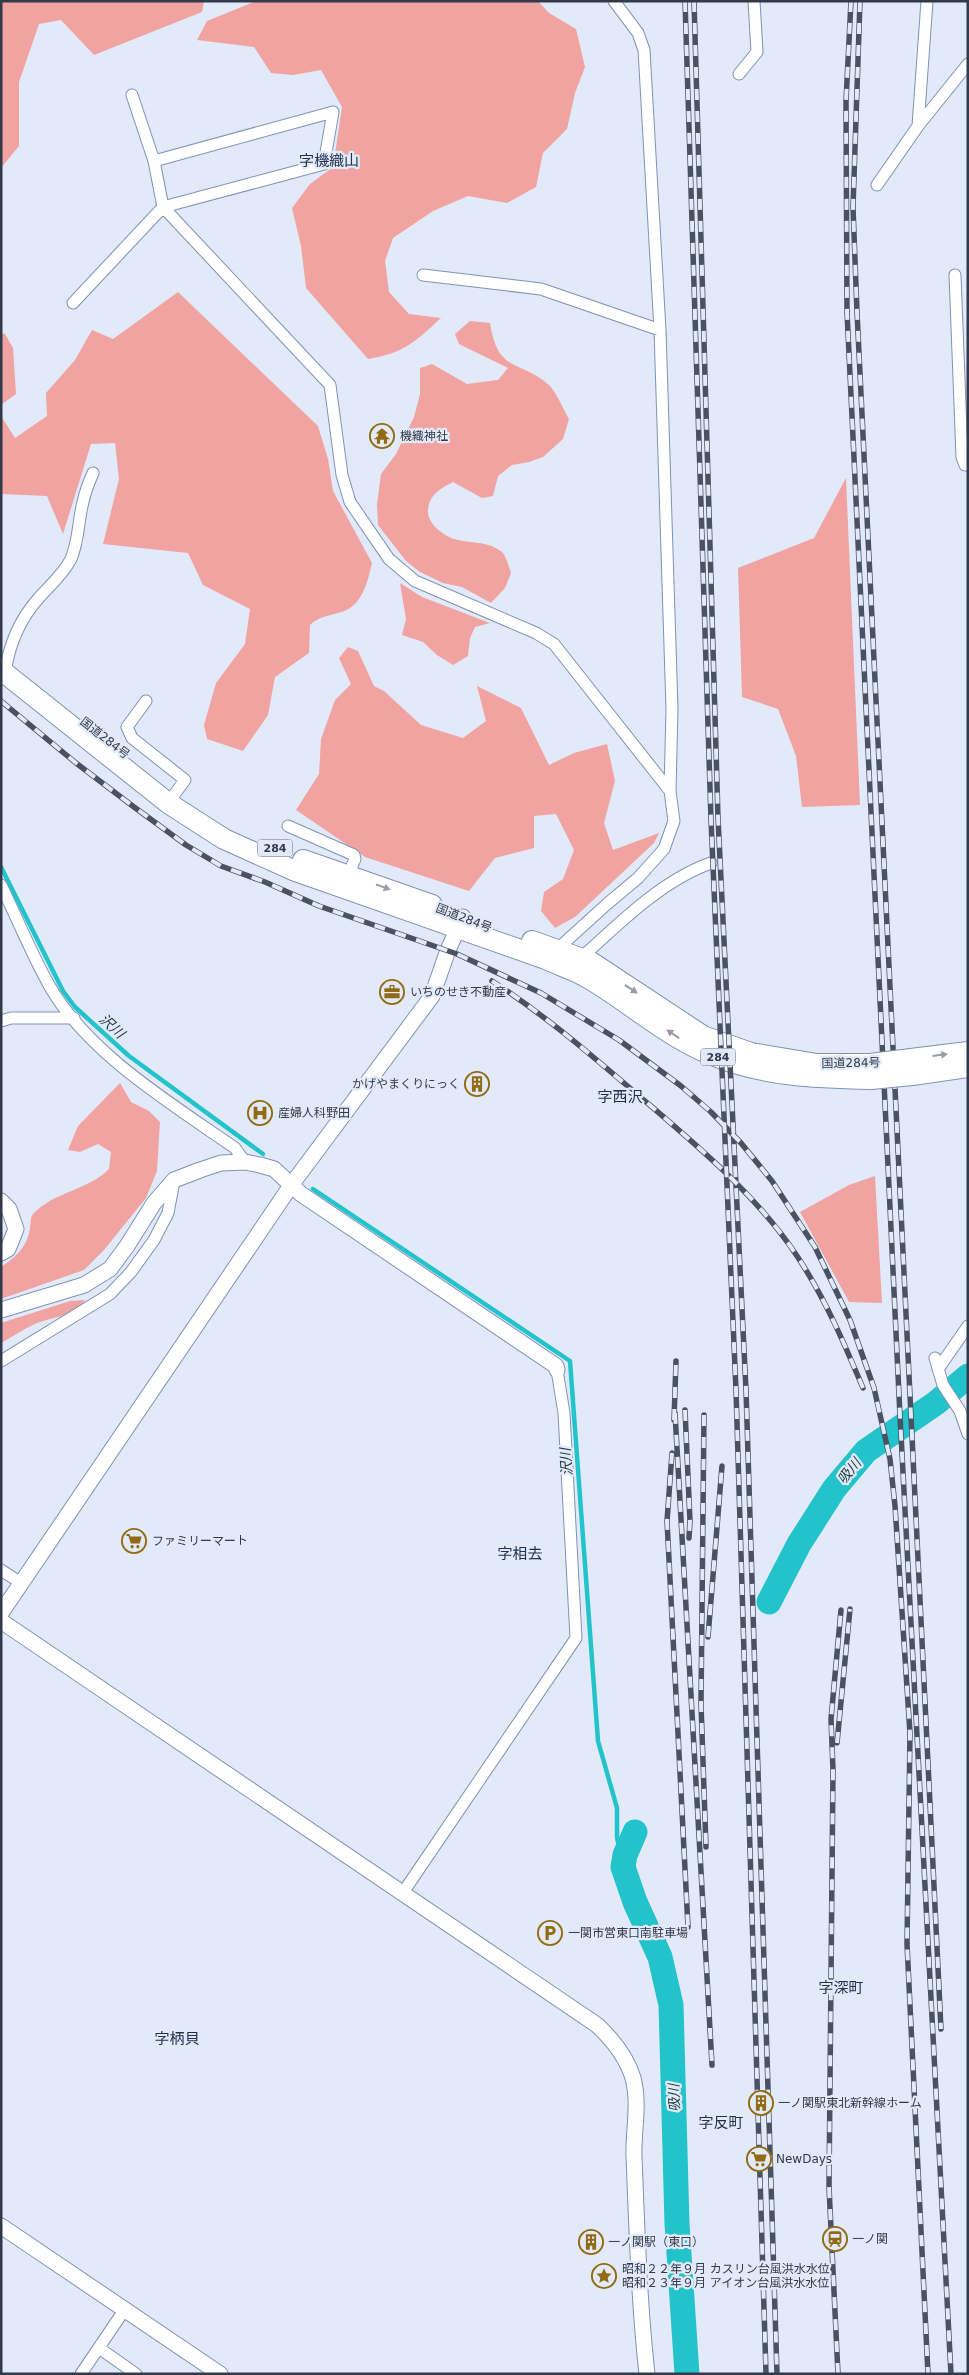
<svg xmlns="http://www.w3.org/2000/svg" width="969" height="2375" font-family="'DejaVu Sans','Noto Sans JP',sans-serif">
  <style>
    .green { fill: #f0a3a1 }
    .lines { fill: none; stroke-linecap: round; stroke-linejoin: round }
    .stream { stroke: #23c3cb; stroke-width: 4.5 }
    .river { stroke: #23c3cb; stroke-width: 25 }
    .minor-casing { stroke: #7e92b4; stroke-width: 13 }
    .tertiary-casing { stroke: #7e92b4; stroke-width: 17 }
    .trunk-casing { stroke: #7e92b4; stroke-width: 22 }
    .minor { stroke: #fff; stroke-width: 11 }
    .tertiary { stroke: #fff; stroke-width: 15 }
    .trunk { stroke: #fff; stroke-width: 20 }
    .rail-casing { stroke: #495260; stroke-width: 5.5 }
    .rail { stroke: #e2eaf9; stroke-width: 4; stroke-dasharray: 11; stroke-linecap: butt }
    .trunk-bridge-casing { stroke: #7e92b4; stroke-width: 22; stroke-linecap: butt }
    .trunk-bridge { stroke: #fff; stroke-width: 20 }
    .oneway { fill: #989ca4 }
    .labels { text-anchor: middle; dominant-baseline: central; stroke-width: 4.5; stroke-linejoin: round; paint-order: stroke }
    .shield { fill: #e2eaf9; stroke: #666f7d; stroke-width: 1 }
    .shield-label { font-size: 11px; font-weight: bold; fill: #313a48 }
    .poi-label { font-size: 12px; fill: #313a48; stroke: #e2eaf9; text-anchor: start }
    .street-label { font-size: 12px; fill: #313a48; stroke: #e2eaf9 }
    .water-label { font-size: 14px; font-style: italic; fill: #1a383a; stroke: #e2eaf9 }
    .quarter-label { font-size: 15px; fill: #21314d; stroke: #e2eaf9 }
  </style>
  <rect width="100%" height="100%" fill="#e2eaf9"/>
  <path class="green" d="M1 1H204L202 12 94 55 61 20 39 24 19 82V146L1 168Z
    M256 1H538L549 13 576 29 585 67 575 93 567 129 543 153 536 187 507 203 468 196 433 211 393 238 385 261 389 292 409 314 441 318C415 342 404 353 368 359L306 288 301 246 292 208 310 184 333 167 342 107 321 70 293 75 271 73 254 47 197 40 207 21Z
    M178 292 318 426 328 459 333 491 372 563C367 584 362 608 338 613 325 617 320 616 310 625L309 653 275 677 268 715 243 751 207 739 204 725 216 683 245 644 250 609 203 585 188 553 103 544 119 479 115 443 91 444 63 534 47 496 1 494V416L15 438 47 416 46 393 75 360 92 330 113 339Z
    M470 321 490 323C498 374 519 359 549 385 557 393 563 409 569 419L563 439 543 457 529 462 512 465 498 476 493 496 482 498 453 482C441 488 430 494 428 509 426 522 442 535 454 539 470 544 487 540 502 552 506 556 509 567 511 573L505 588 491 603 462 587 443 583 420 572 406 561 378 525 377 504 381 474 396 454 414 417 420 394V368L432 364 467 384 498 380 508 368 459 344 455 334Z
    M1 333 5 334 13 348 16 394 1 405Z
    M846 478 860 805 802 807 796 756 778 709 742 697 738 568 814 538Z
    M400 583 422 597 490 623 475 627 470 638 468 656 453 665 437 655 423 642 402 635 406 619Z
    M348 647 358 651 374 686 384 691 421 725 463 738 486 721 477 686 521 708 549 765 574 753 607 744 615 781 604 823 613 850 659 833 654 843 575 917 555 928 541 911 544 892 563 879 574 850 556 814 534 816V848L495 858 469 891 365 857 296 810 319 774 321 739 335 700 351 684 339 658Z
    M120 1083 131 1102 149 1111 160 1122 157 1171 146 1198 104 1250 84 1270 1 1299V1267C17 1256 27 1247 30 1228 31 1223 30 1218 33 1214 55 1191 87 1191 109 1169L111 1152 98 1144 80 1152 68 1150 78 1126Z
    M875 1176 882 1303 849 1302 800 1212 849 1185Z
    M85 1300C75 1317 49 1317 33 1325 22 1330 12 1337 1 1343V1323L70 1301Z"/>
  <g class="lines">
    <path class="stream" d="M1 867 63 991 75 1007 129 1056 263 1154
      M313 1189 570 1361 598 1741 617 1808V1837L623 1867"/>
    <path class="river" d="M769 1602 799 1544 834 1489 866 1451 936 1403 968 1376
      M635 1832 625 1855 623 1867 635 1902 660 1957 671 2005 677 2224 687 2374"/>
    <defs>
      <path id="minor" d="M614 1 638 33 644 50 660 330 672 709 670 791
        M739 74 757 52 754 1
        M132 95 154 161 163 207 330 385 342 475 350 502 389 559 415 581 536 633 554 644 670 791 674 821 664 849 638 878 607 904 553 953
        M918 126 927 1
        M877 185 918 126 968 64
        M423 275 541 289 660 330
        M955 275 962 457 965 465H968
        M73 303 163 207 324 164 333 112 154 161
        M5 673C9 645 18 622 37 600 49 586 62 576 71 559 79 540 78 521 83 502 85 492 89 482 93 473
        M146 701 127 727 132 738 185 780 168 803
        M288 826 354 855 355 859 346 880
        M1 885C17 918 31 953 49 985 87 1053 172 1104 235 1148L245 1162
        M579 960C617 925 662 880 711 863
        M1 1021 11 1018H74
        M935 1358 943 1385 960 1411 968 1434
        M1 1361 110 1294 131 1272 154 1240 168 1213 174 1181
        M938 1369 968 1326
        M1 1570 21 1583
        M402 1894 576 1638 564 1413 557 1370
        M99 2348 136 2374
        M81 2374 125 2309"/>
      <path id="tertiary" d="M1 1201 9 1209 16 1229 8 1249 1 1253
        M1 1310 84 1285 110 1269 127 1246 154 1203 174 1180 200 1170 221 1163 245 1162 260 1165 274 1169 301 1194 556 1366 557 1370
        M1 1613 292 1184 432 996 448 950 463 917
        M1 1621 597 2025C612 2039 627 2058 633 2078 640 2104 633 2131 634 2157 637 2230 639 2302 647 2374
        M1 2226 220 2374"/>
      <path id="trunk" d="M1 670 168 803 224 839 293 870 546 959C560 966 575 970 588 978 629 1002 666 1036 710 1054 761 1076 816 1078 871 1079
        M303 860 432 905
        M532 941 591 962 703 1036 751 1053 817 1064H870
        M911 1059 968 1052
        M912 1075 968 1067"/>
    </defs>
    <use href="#minor" class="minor-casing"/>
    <use href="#tertiary" class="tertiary-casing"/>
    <use href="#trunk" class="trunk-casing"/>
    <use href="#minor" class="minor"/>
    <use href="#tertiary" class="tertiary"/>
    <use href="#trunk" class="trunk"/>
    <defs>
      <path id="rail" d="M685 1 711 820 736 1390 766 2374
        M694 1 718 818 746 1390 777 2374
        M851 1 846 101 847 312 900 1416 951 2374
        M860 1 853 207 857 312 941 2029
        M1 701 76 763 134 807 186 845 221 866 265 882 319 906 457 954 541 993 619 1040 681 1086 711 1112 741 1143 772 1181 815 1247 850 1320 874 1388 890 1459 895 1506 910 1733 907 1944 928 2374
        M492 981C545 1015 591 1055 638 1095 694 1143 756 1194 797 1256 825 1298 844 1343 863 1388
        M685 1410 690 1521 689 1538
        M675 1413 712 2065
        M704 1415 701 1704 706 1847
        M674 1420 676 1361
        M672 1453 667 1521 688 1927
        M708 1637 722 1466
        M837 1743 850 1609
        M838 2374 829 2187 833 1770 831 1719 841 1610"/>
    </defs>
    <use href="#rail" class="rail-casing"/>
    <use href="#rail" class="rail"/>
    <defs>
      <path id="trunk-bridge" d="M870 1064 911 1059
        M871 1079 912 1075"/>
    </defs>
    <use href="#trunk-bridge" class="trunk-bridge-casing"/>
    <use href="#trunk-bridge" class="trunk-bridge"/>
  </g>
  <defs><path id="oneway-solid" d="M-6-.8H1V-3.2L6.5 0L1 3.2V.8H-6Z" transform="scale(1.25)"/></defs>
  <g class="oneway">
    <use href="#oneway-solid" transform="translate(383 887) rotate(20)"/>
    <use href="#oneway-solid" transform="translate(631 989) rotate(33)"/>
    <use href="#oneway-solid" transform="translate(673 1034) rotate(-146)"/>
    <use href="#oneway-solid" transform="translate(940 1055) rotate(-7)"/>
  </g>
  <defs>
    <symbol id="temple-ring" viewBox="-11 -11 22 22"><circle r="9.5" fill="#e2eaf9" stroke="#926a13" stroke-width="1.5"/><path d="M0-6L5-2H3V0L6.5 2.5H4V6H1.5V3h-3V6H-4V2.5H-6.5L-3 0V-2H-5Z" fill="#926a13"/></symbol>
    <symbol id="office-ring" viewBox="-11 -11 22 22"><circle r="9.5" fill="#e2eaf9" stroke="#926a13" stroke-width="1.5"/><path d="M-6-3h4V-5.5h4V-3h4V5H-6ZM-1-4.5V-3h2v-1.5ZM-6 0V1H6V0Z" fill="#926a13"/></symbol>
    <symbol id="building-ring" viewBox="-11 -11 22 22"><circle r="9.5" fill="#e2eaf9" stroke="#926a13" stroke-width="1.5"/><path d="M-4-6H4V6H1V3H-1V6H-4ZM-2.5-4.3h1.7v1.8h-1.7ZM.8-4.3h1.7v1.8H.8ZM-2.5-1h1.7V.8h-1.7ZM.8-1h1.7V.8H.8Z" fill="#926a13"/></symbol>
    <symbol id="hospital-ring" viewBox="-11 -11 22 22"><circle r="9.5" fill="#e2eaf9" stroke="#926a13" stroke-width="1.5"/><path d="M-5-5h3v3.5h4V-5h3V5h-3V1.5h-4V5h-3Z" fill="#926a13"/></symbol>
    <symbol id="supermarket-ring" viewBox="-11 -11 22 22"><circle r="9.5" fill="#e2eaf9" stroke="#926a13" stroke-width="1.5"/><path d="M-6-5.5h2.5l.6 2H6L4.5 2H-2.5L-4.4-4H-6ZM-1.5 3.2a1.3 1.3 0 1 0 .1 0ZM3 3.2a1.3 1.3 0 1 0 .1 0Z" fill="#926a13"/></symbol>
    <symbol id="parking-ring" viewBox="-11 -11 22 22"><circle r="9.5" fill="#e2eaf9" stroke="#926a13" stroke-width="1.5"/><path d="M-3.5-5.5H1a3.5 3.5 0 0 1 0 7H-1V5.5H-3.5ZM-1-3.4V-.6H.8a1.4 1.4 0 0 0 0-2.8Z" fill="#926a13"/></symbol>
    <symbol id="station-ring" viewBox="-11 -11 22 22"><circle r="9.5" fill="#e2eaf9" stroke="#926a13" stroke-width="1.5"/><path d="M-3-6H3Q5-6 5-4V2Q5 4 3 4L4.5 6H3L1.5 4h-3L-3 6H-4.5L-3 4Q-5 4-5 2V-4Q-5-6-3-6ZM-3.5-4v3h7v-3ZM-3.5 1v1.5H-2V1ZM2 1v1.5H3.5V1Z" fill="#926a13"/></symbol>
    <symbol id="sight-ring" viewBox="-11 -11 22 22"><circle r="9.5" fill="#e2eaf9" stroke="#926a13" stroke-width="1.5"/><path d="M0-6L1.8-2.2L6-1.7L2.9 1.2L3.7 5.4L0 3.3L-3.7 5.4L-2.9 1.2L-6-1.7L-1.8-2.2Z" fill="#926a13"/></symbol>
  </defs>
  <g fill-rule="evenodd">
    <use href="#temple-ring" x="368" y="422" width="28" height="28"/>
    <use href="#office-ring" x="378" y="978" width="28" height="28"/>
    <use href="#building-ring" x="463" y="1070" width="28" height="28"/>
    <use href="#hospital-ring" x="246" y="1099" width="28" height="28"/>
    <use href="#supermarket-ring" x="120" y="1527" width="28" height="28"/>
    <use href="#parking-ring" x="536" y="1919" width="28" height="28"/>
    <use href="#building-ring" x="747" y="2089" width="28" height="28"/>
    <use href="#supermarket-ring" x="745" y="2145" width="28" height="28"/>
    <use href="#station-ring" x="821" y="2225" width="28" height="28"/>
    <use href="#building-ring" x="577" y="2228" width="28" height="28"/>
    <use href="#sight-ring" x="590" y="2262" width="28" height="28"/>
  </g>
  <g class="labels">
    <g class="shield">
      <rect x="257.5" y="839.5" width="35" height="17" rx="4"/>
      <rect x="700.5" y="1048.5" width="35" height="17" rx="4"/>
    </g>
    <g class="shield-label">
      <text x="275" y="848">284</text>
      <text x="718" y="1057">284</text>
    </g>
    <g class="poi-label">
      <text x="400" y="436">機織神社</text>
      <text x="410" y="992">いちのせき不動産</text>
      <text x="460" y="1084" text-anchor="end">かげやまくりにっく</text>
      <text x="278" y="1113">産婦人科野田</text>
      <text x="152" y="1541">ファミリーマート</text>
      <text x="568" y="1933">一関市営東口南駐車場</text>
      <text x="778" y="2103">一ノ関駅東北新幹線ホーム</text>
      <text x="776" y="2159">NewDays</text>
      <text x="852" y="2239">一ノ関</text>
      <text x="608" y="2242">一ノ関駅（東口）</text>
      <text x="622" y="2269">昭和２２年９月 カスリン台風洪水水位<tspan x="622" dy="14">昭和２３年９月 アイオン台風洪水水位</tspan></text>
    </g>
    <g class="street-label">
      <text transform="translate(105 738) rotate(38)">国道284号</text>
      <text transform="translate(464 918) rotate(21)">国道284号</text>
      <text transform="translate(851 1063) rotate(-1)">国道284号</text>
    </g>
    <g class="water-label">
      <text transform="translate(112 1026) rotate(42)">沢川</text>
      <text transform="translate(566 1462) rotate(-94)">沢川</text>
      <text transform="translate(849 1471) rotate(-51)">吸川</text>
      <text transform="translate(674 2098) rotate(-92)">吸川</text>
    </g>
    <g class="quarter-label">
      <text x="329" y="161">字機織山</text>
      <text x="620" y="1097">字西沢</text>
      <text x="520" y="1554">字相去</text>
      <text x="841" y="1988">字深町</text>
      <text x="177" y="2039">字柄貝</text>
      <text x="721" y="2123">字反町</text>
    </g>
  </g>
  <rect width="969" height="2375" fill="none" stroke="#313a48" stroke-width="5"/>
</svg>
